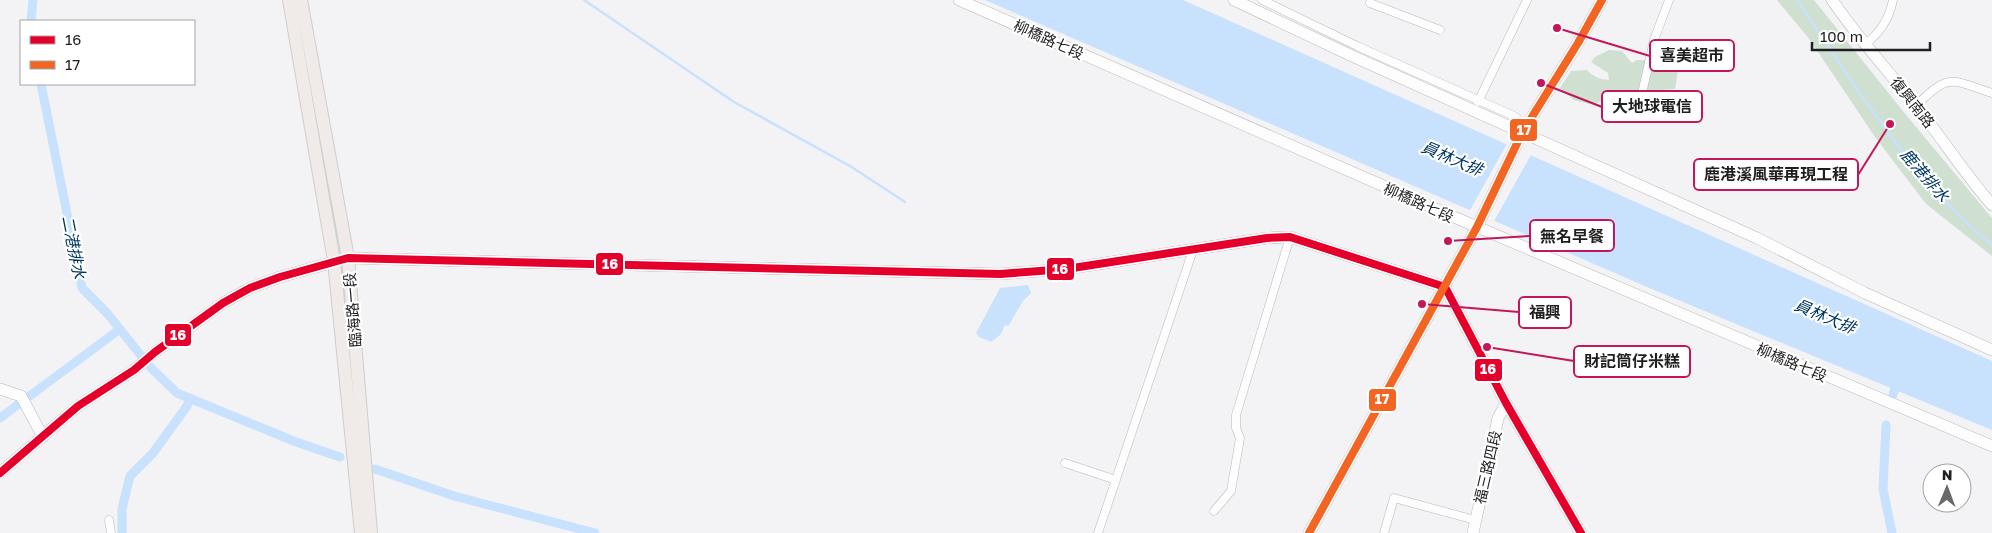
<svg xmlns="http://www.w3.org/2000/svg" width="1992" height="533" font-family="'Golos Text','Noto Sans TC',sans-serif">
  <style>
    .green { fill: #cfe0d0 }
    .water { fill: #c8e1fc }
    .pier { fill: #f3f3f6 }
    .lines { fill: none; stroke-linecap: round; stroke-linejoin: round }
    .stream { stroke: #c8e1fc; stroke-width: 2.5 }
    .canal { stroke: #c8e1fc; stroke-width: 9 }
    .street-casing { stroke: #b9b9bb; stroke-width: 9 }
    .secondary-casing { stroke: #b9b9bb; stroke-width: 12 }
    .primary-casing { stroke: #cececf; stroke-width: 14 }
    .street { stroke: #fdfdfe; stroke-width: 8 }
    .secondary { stroke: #fdfdfe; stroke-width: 11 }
    .primary { stroke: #f0ebe9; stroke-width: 12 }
    .bus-1-casing { stroke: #fff; stroke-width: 11 }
    .bus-2-casing { stroke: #fff; stroke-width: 11 }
    .bus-1 { stroke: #e4002b; stroke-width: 8 }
    .bus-2 { stroke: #f26522; stroke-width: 8 }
    .labels { text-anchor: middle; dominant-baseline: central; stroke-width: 4.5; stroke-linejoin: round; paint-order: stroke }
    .street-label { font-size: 15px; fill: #1f1f20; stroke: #fff }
    .water-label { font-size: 16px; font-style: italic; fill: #003762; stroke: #fff }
    .leader { fill: none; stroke: #c2185b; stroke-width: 2 }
    .callout-dot { fill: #c2185b; stroke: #fff; stroke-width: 2 }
    .callout { fill: #fff; stroke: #c2185b; stroke-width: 2 }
    .callout-label { font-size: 16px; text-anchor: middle; font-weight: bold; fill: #1f1f20 }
    .line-badge { stroke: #fff; stroke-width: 2 }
    .badge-label { font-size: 14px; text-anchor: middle; font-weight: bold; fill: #fff }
  </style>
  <rect width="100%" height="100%" fill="#f3f3f6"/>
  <path class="green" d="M1777 0H1814L1902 110 1992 218V256L1926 204 1875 137 1810 40Z
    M1609 50 1622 51 1632 63 1637 60H1652V64H1679L1675 89 1660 90 1655 99 1636 91 1619 102 1607 97 1594 105 1574 100 1560 88 1571 71 1587 70C1594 77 1599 79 1609 80L1608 73 1591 62 1595 57Z"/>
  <path class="water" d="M985 0H1183L1992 361V430L1647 287Z
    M1028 285 1031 293 1023 301 1009 325 1004 326C1003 334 998 337 991 342L979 337 976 333 1000 288Z"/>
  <path class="pier" d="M1508 142 1532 153 1493 223 1469 212Z"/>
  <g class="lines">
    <path class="stream" d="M584 0 734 102 850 166 905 202
      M1797 0C1855 85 1911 179 1992 245"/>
    <path class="canal" d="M31 21 33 0
      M41 84 82 288 107 313 151 368 177 393 296 442 340 457
      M1893 395 1897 379
      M0 418 120 329
      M1886 425 1883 489 1892 533
      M375 469 454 496 595 533
      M122 533V509L130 476 153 453 187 406 190 398"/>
    <defs>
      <path id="street" d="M1262 0 1357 46 1514 116 1522 122V133
        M1370 3 1440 30
        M1865 45C1880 32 1889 20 1893 0
        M1659 96 1641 98 1654 40 1669 0
        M1478 102 1527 0
        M1916 106C1949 72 1952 80 1992 93
        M1065 463 1116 480
        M1214 511 1231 491 1240 438 1236 428V415L1290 237
        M109 520 111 533
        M1098 533 1193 250
        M1384 533 1394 498 1475 520"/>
      <path id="secondary" d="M959 0 1477 227 1992 446
        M1234 0 1350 55 1757 238 1865 293 1992 350
        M1832 0C1858 38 1889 72 1918 108 1943 140 1965 174 1992 205
        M0 389 21 396 43 437
        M0 473 78 406 134 370 155 352 223 303 250 288 280 277 348 258 1000 274 1066 269 1267 238 1290 237 1445 287 1506 403 1581 533
        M1309 533 1477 227 1522 133 1578 43 1602 0
        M1473 533 1498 418 1506 403"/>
      <path id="primary" d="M289 0 334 261 361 533
        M301 0 348 258 371 533"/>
    </defs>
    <use href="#street" class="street-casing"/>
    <use href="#secondary" class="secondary-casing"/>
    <use href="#primary" class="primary-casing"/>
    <use href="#street" class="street"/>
    <use href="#secondary" class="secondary"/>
    <use href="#primary" class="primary"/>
    <defs>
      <path id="bus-1" d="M0 473 78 406 134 370 155 352 223 303 250 288 280 277 348 258 1000 274 1066 269 1267 238 1290 237 1445 287 1506 403 1581 533"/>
      <path id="bus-2" d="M1309 533 1477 227 1522 133 1578 43 1602 0"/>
    </defs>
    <use href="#bus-1" class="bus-1-casing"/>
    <use href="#bus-2" class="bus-2-casing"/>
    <use href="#bus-1" class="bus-1"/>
    <use href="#bus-2" class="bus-2"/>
  </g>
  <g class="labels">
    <g class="street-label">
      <text transform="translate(1049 39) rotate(24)">柳橋路七段</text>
      <text transform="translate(1913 102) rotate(51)">復興南路</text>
      <text transform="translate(1419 202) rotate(24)">柳橋路七段</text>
      <text transform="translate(352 310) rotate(-95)">臨海路一段</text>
      <text transform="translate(1792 362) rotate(23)">柳橋路七段</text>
      <text transform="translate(1487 467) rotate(-77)">福三路四段</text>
    </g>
    <g class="water-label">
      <text transform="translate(1452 158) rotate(23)">員林大排</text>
      <text transform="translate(1925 175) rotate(49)">鹿港排水</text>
      <text transform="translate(74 247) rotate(79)">二港排水</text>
      <text transform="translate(1825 316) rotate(23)">員林大排</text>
    </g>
  </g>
  <path class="leader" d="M1557 28L1650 56M1541 83L1602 107M1890 124L1858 175M1448 241L1530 236M1422 304L1519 312M1487 347L1574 361"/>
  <g class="callout-dot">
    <circle cx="1557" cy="28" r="5"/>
    <circle cx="1541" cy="83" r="5"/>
    <circle cx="1890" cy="124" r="5"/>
    <circle cx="1448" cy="241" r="5"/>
    <circle cx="1422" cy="304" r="5"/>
    <circle cx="1487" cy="347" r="5"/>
  </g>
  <g class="callout">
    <rect x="1650" y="40" width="84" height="31" rx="5"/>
    <rect x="1602" y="91" width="100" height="31" rx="5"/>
    <rect x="1694" y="159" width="164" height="31" rx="5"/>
    <rect x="1530" y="220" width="84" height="31" rx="5"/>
    <rect x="1519" y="297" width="52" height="31" rx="5"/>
    <rect x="1574" y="346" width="116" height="31" rx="5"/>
  </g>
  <g class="callout-label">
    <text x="1692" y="61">喜美超市</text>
    <text x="1652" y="112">大地球電信</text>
    <text x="1776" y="180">鹿港溪風華再現工程</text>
    <text x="1572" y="242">無名早餐</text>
    <text x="1545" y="318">福興</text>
    <text x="1632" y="367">財記筒仔米糕</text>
  </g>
  <g class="line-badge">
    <rect x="1509" y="118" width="29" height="24" rx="5" fill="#f26522"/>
    <rect x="595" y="252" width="29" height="24" rx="5" fill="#e4002b"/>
    <rect x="1046" y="257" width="29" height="24" rx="5" fill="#e4002b"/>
    <rect x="164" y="323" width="28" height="24" rx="5" fill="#e4002b"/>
    <rect x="1474" y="358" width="29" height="24" rx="5" fill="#e4002b"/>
    <rect x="1368" y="388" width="29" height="24" rx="5" fill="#f26522"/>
  </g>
  <g class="badge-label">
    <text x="1524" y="135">17</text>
    <text x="610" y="269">16</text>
    <text x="1060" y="274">16</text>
    <text x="178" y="340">16</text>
    <text x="1488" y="374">16</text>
    <text x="1382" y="404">17</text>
  </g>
  <rect x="20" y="20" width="175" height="65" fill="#ffffff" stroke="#a5a5a6"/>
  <rect x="30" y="36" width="25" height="8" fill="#e4002b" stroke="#a5a5a6"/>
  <text x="65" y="45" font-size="15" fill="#1f1f20">16</text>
  <rect x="30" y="61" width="25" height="8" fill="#f26522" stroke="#a5a5a6"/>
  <text x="65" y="70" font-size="15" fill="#1f1f20">17</text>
  <g transform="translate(1947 488) rotate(1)"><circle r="24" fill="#ffffff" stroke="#a5a5a6"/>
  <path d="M0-4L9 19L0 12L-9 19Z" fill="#69696b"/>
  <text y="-8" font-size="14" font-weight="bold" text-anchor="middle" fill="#1f1f20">N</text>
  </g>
  <path d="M1812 42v8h118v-8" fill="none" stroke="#1f1f20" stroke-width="2.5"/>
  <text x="1820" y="42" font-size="15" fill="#1f1f20" stroke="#ffffff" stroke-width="4" paint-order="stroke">100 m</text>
</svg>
